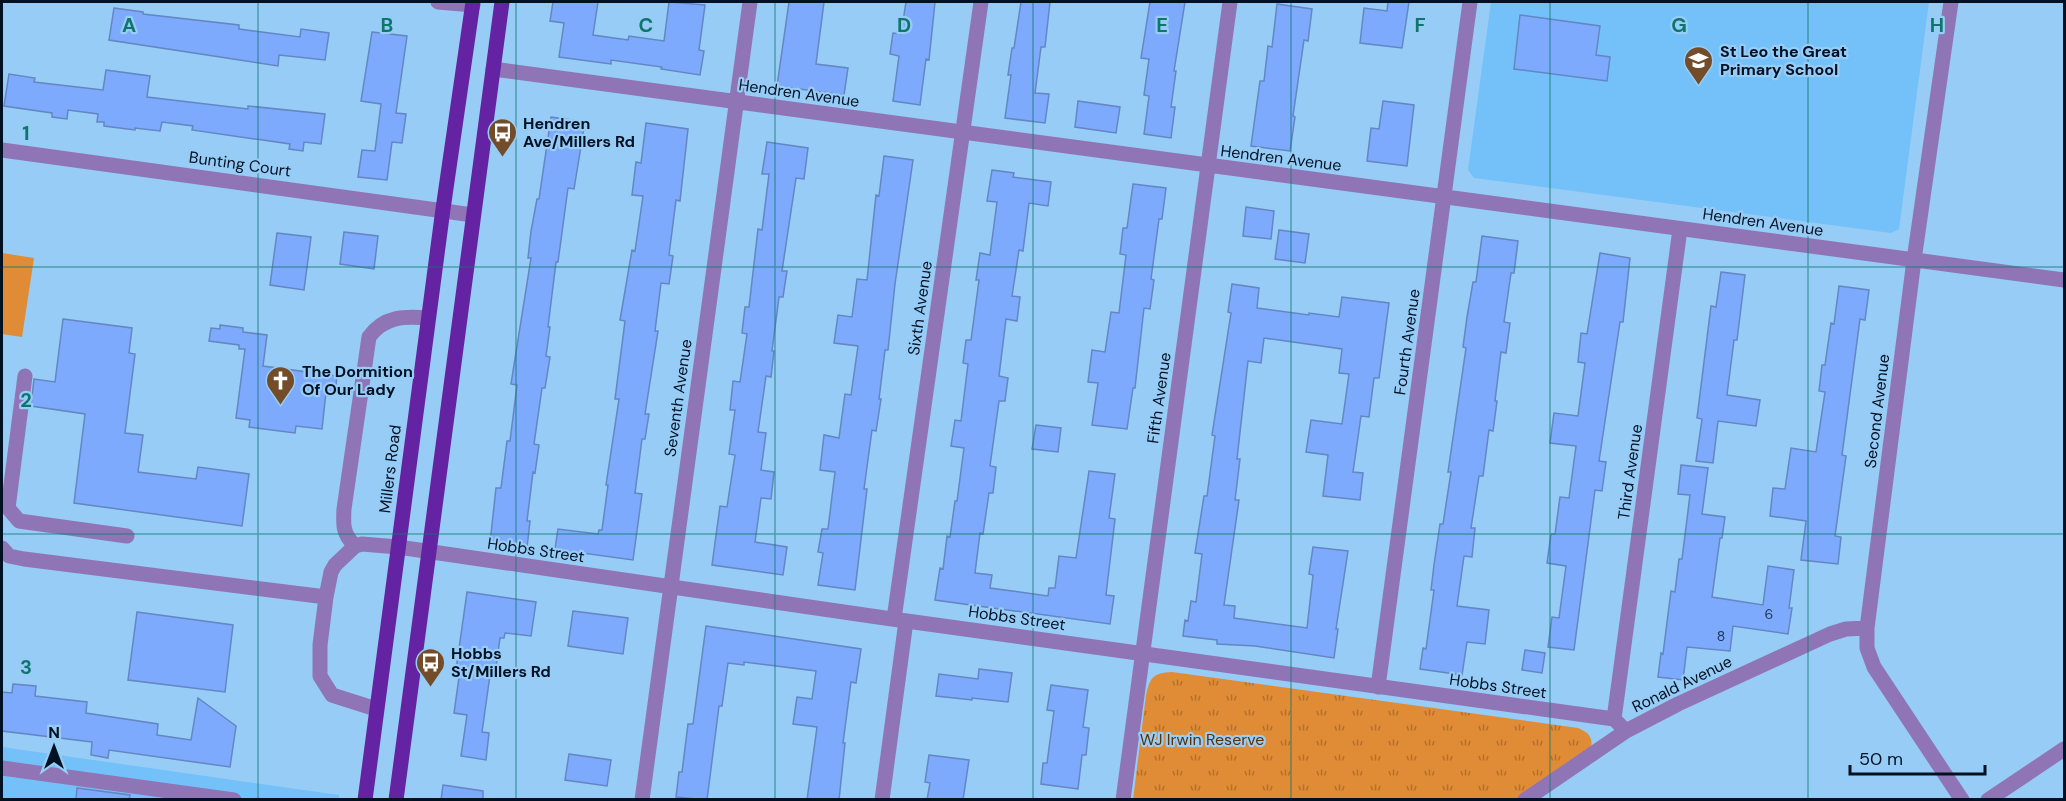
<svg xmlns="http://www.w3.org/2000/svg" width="2066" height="801" font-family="'DM Sans',sans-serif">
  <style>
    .built { fill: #74c1f9 }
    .grass { fill: #e08b35 }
    .park { fill: url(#park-tufts) }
    .building { fill: #7daafc; stroke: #6486c3; stroke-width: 1.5 }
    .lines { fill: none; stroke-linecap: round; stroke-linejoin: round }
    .minor { stroke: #8f75b6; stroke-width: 15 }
    .major { stroke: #6423a2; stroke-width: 15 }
    .grid { fill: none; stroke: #0f766e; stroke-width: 1.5; stroke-opacity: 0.55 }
    .labels { text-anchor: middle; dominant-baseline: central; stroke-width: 4.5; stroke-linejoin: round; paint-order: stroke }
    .number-label { font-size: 14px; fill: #1f3759 }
    .poi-label { font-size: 16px; font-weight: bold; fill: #001123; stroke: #96ccf5; text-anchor: start }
    .street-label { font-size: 16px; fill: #001123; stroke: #96ccf5 }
    .park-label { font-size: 16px; fill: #583106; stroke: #96ccf5 }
    .grid-label { font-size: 20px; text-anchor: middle; font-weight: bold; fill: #0f766e; stroke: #96ccf5; stroke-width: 4.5; stroke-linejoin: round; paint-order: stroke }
  </style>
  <defs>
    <pattern id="park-tufts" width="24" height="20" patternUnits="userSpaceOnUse" patternTransform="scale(1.5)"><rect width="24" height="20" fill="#e08b35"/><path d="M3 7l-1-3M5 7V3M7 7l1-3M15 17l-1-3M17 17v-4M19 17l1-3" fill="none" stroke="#b3702c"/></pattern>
  </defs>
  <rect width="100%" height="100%" fill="#96ccf5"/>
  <path class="built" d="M1491 2H1929L1899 229 1891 233 1474 178 1468 170Z
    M2 747 339 795V800H2Z"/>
  <path class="grass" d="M2 253 34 258 22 337 2 334Z"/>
  <path class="park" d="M1172 672 1578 728C1590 733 1594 739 1590 752L1521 799 1133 800 1146 695C1150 677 1153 673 1172 672Z"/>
  <path class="building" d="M553 2H598L593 35 628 40 629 36 664 41 669 2 705 5 699 50 704 51 700 75 661 69 662 67 611 60V64L559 57 564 23 550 21Z
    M789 2H824L816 64 848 68 844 95 777 86Z
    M906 2H935L929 60 926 59 920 105 893 101 899 56 890 54 893 33 901 34Z
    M1021 2H1050L1045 47H1041L1035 93 1049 94 1045 123 1005 118 1011 75H1008L1012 48H1014Z
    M1150 2H1185L1174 71H1176L1171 107H1175L1171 138 1144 134 1149 96 1144 95 1149 59 1141 58Z
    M1388 2H1409L1402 48 1360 43 1364 8 1387 11Z
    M1277 4 1312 9 1308 41 1304 40 1293 116 1295 117 1290 151 1251 146 1260 81H1264L1268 46 1272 47Z
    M114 8 143 12V14L239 25V29L300 37 301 29 329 33 325 60 279 55 278 66 109 40Z
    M1520 15 1600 26 1596 55 1610 57 1607 81 1514 69Z
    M372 32 407 36 396 113 406 114 402 143 392 142 387 180 358 177 362 150 375 151 381 104 361 101Z
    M106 70 150 76 147 97 248 109V106L325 114 321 144 304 142 303 151 289 149 290 144 192 130 193 126 162 122 160 131 135 128V130L104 126V122H97L98 114 68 110 67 119 52 117V113L4 106 9 74 35 78 34 82 103 90Z
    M1078 101 1120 107 1116 133 1075 127Z
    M1383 101 1414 105 1407 166 1367 161 1371 128 1379 129Z
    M551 117 585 122 574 189 568 188 558 262H556L548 327H550L546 356 550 357 545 388H542L534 444 539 445 535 473 533 472 527 521H530L527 548 490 543 496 488H501L507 441H510L517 385 511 384 531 258H528L531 231 537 199H539Z
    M646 123 688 129 680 201 676 200 669 255 673 256 669 284 661 283 655 331H658L645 414H649L645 439H642L635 493 642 494 633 560 575 552 574 558 554 555 558 529 598 534 599 530H602L608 485H606L619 399H615L625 321 620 320 632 250 635 251 643 196 632 195 636 162 641 163Z
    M767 142 808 148 804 179 796 178 782 271H787L783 297H779L772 351H774L771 377 766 376 758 432 766 433 761 470 774 472 771 499 761 498 755 542 787 547 783 575 712 565 720 506 727 507 735 455 729 454 735 410H730L733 381 740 382 747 334 742 333 745 307H749L758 229 762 230 769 174H762Z
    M884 156 913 160 895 284 888 350H885L879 399H881L876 431 872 430 864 489H867L855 590 818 585 823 553 818 552 822 529H828L835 472 820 470 824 435 839 438 845 394 851 395 858 346 834 343 838 315 852 317 857 279 867 280 876 195 879 196Z
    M992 170 1014 173 1013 177 1051 182 1048 206 1029 203 1023 251 1019 250 1012 296 1020 297 1017 321 1006 319 999 376 1008 378 1005 401H999L990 466 996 467 993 493H989L983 534 980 533 975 573 992 575 990 588 1048 596 1049 588H1055L1059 556 1076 558 1089 471 1115 474 1109 518 1115 519 1106 595 1114 596 1110 624 935 600 940 568 943 569 947 536 950 537 955 501H957L964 448 951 446 955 420 961 421 968 364 963 363 966 340H971L979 280H976L980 253 990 255 997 202 987 201Z
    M1133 184 1166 188 1162 219H1159L1151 279 1154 280 1150 309 1144 308 1135 388H1133L1127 429 1092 425 1098 383 1088 382 1092 350 1105 352 1111 312 1119 313 1126 255 1120 254 1123 228H1127Z
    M1246 207 1274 211 1271 239 1243 236Z
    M1279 230 1309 234 1305 263 1275 259Z
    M344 232 378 236 374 269 340 264Z
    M277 233 311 237 304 290 270 285Z
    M1482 236 1518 241 1514 273H1511L1504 322 1510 323 1506 353 1501 352 1495 401H1497L1493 431 1489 430 1483 476H1479L1471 528H1475L1472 557 1464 556 1457 606 1489 610 1485 644 1467 642 1462 675 1420 669 1423 648 1426 649 1434 590H1431L1434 565 1440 524H1443L1451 472H1448L1466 348 1463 347 1467 317 1473 282H1476Z
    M1600 253 1630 258 1623 322H1620L1599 461 1606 462 1602 491 1595 490 1574 650 1548 647 1552 617 1559 618 1566 566 1547 563 1551 534H1555L1560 497 1569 498 1576 446 1550 443 1554 413 1578 416 1585 363 1578 362 1581 333 1587 334Z
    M1721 272 1745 275 1737 340H1734L1727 395 1760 400 1756 426 1718 421 1713 463 1696 461 1702 419 1697 418 1711 306 1716 307Z
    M1232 284 1259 288 1257 308 1309 315V313L1339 317 1342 297 1389 303 1379 378H1374L1369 417 1361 416 1353 472 1363 473 1360 500 1323 496 1328 455 1306 452 1311 420 1342 424 1349 374 1339 373 1342 349 1264 338 1261 363 1248 361 1237 459H1240L1235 500H1239L1224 605 1235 606 1234 618 1307 628 1313 575 1309 574 1313 547 1348 551 1336 629H1338L1334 658 1255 646 1217 644V640L1183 636 1185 620 1188 621 1191 601 1196 602 1202 554 1195 553 1204 496H1207L1215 436 1212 435 1231 313 1228 312Z
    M1839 286 1869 290 1865 320 1860 319 1842 455 1846 456 1835 536 1841 537 1838 564 1801 560 1806 521 1770 516 1773 488 1785 489 1791 448 1816 452 1825 392 1819 391 1822 365H1825L1831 323 1834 324Z
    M63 319 132 328 129 353 135 354 125 433 143 435 138 472 196 479 198 467 249 474 242 526 74 503 85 414 31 406 34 379 55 382Z
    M220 325 243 328V332L267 335 263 366 337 376 335 394 326 392 322 429 296 426 295 433 249 427 250 420 236 418 245 349H239V345L209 341 211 328 220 329Z
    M1036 425 1061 428 1058 452 1032 449Z
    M1681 465 1708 468 1702 514 1725 517 1722 538H1720L1712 597 1763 605 1768 566 1794 570 1789 608H1792L1788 634 1733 626 1730 651 1687 647 1683 680 1658 677 1661 653 1663 654 1671 591 1675 592 1679 559H1682L1690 495 1678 494Z
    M467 592 536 602 531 636 505 633 504 638H500L495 675H490L482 732 489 733 486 760 461 756 467 715 454 713 460 670H456Z
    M573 611 628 618 623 654 568 646Z
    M137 612 233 625 225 692 128 680Z
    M706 626 861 649 856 683 851 682 843 743H845L839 800H807L817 727 793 724 797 697 812 699 816 671 744 662V665L728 663 722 706H719L707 800 676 797 679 772H682L688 724H693Z
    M1525 650 1545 653 1542 673 1522 670Z
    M979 669 1012 673 1008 702 972 698V700L936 696 939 674 978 679Z
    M13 684 36 686 35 696 87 702 86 713 158 724 157 735 191 740 198 698 236 726 230 767 109 750 108 758 91 755 92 742 2 731V692L12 693Z
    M1051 685 1088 690 1083 727 1089 728 1086 755H1082L1078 789 1041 784 1043 763H1047L1054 711 1047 710Z
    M569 754 611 760 607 786 565 780Z
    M929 755 969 760 963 800H927L930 783 925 782Z
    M443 785 483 791V800H441Z
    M77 788 130 795 129 800H76Z"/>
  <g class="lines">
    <path class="minor" d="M438 2 473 5
      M1951 2 1914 260 1867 628V648L1874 667 1962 800
      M493 69 2064 280
      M2 150 473 215
      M25 376 8 508 19 521 127 536
      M355 546C343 534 343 526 344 509L369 337C384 316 405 316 428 318
      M2 548 9 556 24 559 326 597
      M894 619 981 2
      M1378 687 1470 2
      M376 709 332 695 320 676V645L326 597 331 572 335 565 355 546 362 544 398 547 885 618 1614 719 1626 731
      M1614 719 1680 229
      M2 768 234 800
      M642 800 750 2
      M882 800 906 621
      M1123 800 1230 2
      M1525 800 1626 731 1678 704 1830 634 1846 629 1867 628
      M1988 800 2064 749"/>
    <path class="major" d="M365 800 443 209 473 2
      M396 800 502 2"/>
  </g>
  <path class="grid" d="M258 2V800M516 2V800M775 2V800M1033 2V800M1291 2V800M1550 2V800M1808 2V800M2 267H2064M2 534H2064"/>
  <defs>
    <symbol id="school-pin" viewBox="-11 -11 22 30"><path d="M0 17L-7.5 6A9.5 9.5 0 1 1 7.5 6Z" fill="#734d2a" stroke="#96ccf5"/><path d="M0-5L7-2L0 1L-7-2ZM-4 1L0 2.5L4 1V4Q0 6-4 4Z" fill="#fff"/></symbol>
    <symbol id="bus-pin" viewBox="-11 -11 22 30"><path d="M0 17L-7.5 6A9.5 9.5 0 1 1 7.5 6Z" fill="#734d2a" stroke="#96ccf5"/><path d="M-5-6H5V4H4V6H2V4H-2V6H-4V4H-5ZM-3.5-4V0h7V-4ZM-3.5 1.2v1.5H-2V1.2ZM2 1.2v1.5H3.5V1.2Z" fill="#fff"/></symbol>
    <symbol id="church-pin" viewBox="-11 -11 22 30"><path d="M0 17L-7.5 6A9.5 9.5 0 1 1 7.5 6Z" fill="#734d2a" stroke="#96ccf5"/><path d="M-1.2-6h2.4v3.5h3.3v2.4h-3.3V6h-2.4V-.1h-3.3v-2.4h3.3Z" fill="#fff"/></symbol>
  </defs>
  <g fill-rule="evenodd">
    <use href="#school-pin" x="1682" y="44" width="33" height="45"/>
    <use href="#bus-pin" x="486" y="116" width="33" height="45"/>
    <use href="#church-pin" x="264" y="364" width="33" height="45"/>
    <use href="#bus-pin" x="414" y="646" width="33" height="45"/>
  </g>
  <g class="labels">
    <g class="number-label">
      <text x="1769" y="614">6</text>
      <text x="1721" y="636">8</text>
    </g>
    <g class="poi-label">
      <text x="1720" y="51">St Leo the Great<tspan x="1720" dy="18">Primary School</tspan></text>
      <text x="523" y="123">Hendren<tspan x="523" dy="18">Ave/Millers Rd</tspan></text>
      <text x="302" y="371">The Dormition<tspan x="302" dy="18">Of Our Lady</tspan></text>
      <text x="451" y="653">Hobbs<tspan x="451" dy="18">St/Millers Rd</tspan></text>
    </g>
    <g class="street-label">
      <text transform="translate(799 93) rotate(8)">Hendren Avenue</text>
      <text transform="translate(1281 158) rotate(7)">Hendren Avenue</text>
      <text transform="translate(240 164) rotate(8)">Bunting Court</text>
      <text transform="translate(1763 222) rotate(8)">Hendren Avenue</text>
      <text transform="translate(920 308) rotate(-82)">Sixth Avenue</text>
      <text transform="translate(1407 342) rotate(-82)">Fourth Avenue</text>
      <text transform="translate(678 398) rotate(-82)">Seventh Avenue</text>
      <text transform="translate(1159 398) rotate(-82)">Fifth Avenue</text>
      <text transform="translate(1877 411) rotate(-83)">Second Avenue</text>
      <text transform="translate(390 469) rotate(-83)">Millers Road</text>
      <text transform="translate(1630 472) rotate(-82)">Third Avenue</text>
      <text transform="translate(536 550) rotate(8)">Hobbs Street</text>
      <text transform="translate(1017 618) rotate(8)">Hobbs Street</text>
      <text transform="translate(1682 684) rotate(-26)">Ronald Avenue</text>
      <text transform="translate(1498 686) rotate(8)">Hobbs Street</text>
    </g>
    <g class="park-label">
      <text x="1202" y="739">WJ Irwin Reserve</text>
    </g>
  </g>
  <g class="grid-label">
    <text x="129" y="32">A</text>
    <text x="387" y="32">B</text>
    <text x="646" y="32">C</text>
    <text x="904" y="32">D</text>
    <text x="1162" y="32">E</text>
    <text x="1420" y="32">F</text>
    <text x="1679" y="32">G</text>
    <text x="1937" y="32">H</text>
    <text x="26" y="140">1</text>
    <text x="26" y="407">2</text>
    <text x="26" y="674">3</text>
  </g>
  <rect width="2066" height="801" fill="none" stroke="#001123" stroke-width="6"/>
  <g transform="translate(54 747)" stroke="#96ccf5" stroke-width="4.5" paint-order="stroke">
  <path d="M0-4.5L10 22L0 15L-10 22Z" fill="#001123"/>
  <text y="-9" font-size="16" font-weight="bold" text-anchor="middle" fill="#001123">N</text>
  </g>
  <path d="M1850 765v9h135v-9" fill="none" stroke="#001123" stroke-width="3"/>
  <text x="1859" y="765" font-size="18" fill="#001123" stroke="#96ccf5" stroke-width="4.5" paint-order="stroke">50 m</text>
</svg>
